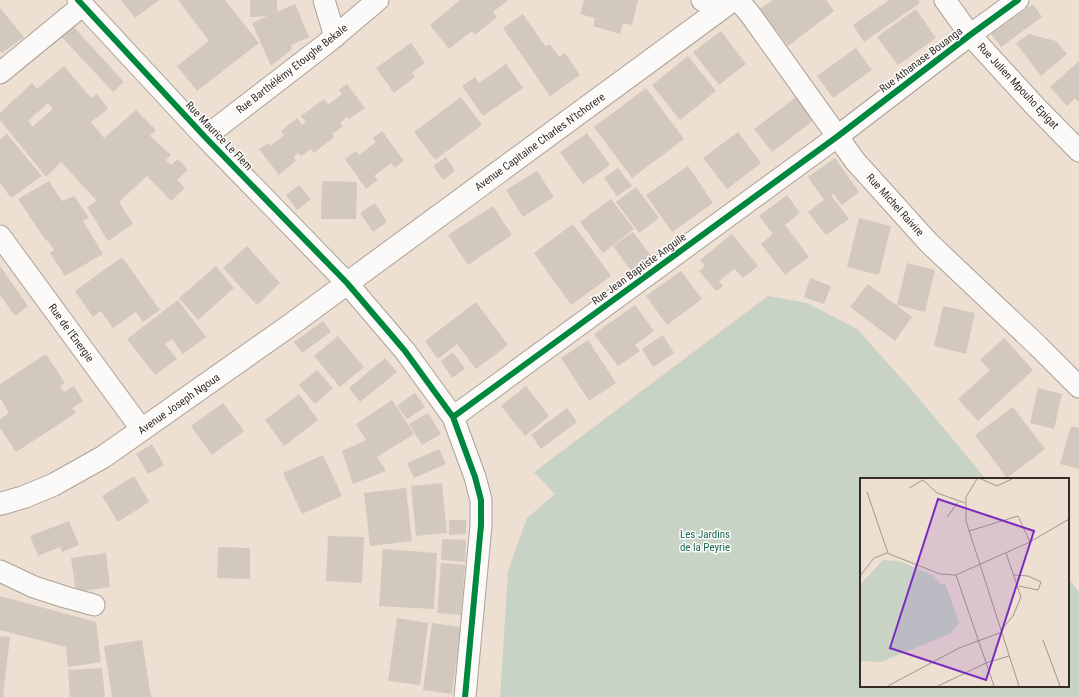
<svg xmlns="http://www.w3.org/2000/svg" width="1079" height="697" font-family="'Roboto Condensed',sans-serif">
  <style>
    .green { fill: #c8d3c5 }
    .building { fill: #d3c8bd; fill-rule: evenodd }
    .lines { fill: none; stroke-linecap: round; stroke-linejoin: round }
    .minor-casing { stroke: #aca197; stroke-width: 23 }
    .major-casing { stroke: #aca197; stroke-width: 24 }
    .minor { stroke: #fcfaf8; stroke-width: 21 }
    .major { stroke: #fcfaf8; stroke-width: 22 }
    .cycleway-casing { stroke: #fff; stroke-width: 8 }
    .cycleway { stroke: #00873e; stroke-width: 6 }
    .labels { text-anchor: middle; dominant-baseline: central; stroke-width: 3; stroke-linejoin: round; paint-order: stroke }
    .street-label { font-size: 11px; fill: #352c23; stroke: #fff }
    .park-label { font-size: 11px; fill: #18674c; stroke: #fff }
    .inset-road { fill: none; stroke: #a3978b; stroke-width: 1 }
    .view { fill: #7b2cbf; fill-opacity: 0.15; stroke: #7b2cbf; stroke-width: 2 }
    .inset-edge { fill: none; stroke: #352c23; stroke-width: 2 }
  </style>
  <rect width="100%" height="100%" fill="#eddfd1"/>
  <path class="green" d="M768 296 807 303 857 329 911 389 986 479H861V686H1068V578L1079 592V697H500L508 571 527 518 555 494 534 472Z"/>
  <path class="building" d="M121 0H159L135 18Z
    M178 0H225L259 43 197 91 177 66 209 41Z
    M250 0H277V12L295 4 309 37 291 45 292 49 271 66 252 23 267 16 250 17Z
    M460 0H508L493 12 497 17 475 35 472 31 449 49 430 25Z
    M584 0H638L632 25 623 23 620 34 593 26 595 18 580 14Z
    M773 0H826L834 11 788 46 760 9Z
    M889 0H918L920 3 864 42 853 25Z
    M1033 4 1042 17 1001 47 991 34Z
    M0 8 24 37 2 53 0 51Z
    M916 9 936 38 898 65 877 37Z
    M523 14 545 46 550 44 559 57 565 53 580 75 550 96 503 28Z
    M70 23 124 82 113 92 58 33Z
    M721 31 746 64 719 85 693 52Z
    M1029 34 1056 41 1067 54 1041 76 1016 43Z
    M411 43 425 63 412 73 415 77 394 93 376 68Z
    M856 48 872 70 833 98 817 76Z
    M688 56 716 91 680 120 652 85Z
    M1079 61V102L1075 98 1067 106 1050 87Z
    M506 64 523 88 483 116 462 86 475 77 479 83Z
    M64 66 91 98 97 94 108 109 91 122 104 138 136 110 156 130 150 136 171 155 166 160 171 165 178 159 188 170 177 180 185 188 171 201 147 176 119 202 133 224 108 241 87 207 97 201 61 162 46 177 0 120V113L32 83 37 89ZM48 103 53 109 33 126 38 133 28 121Z
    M347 84 365 108 349 119 347 117 340 123 343 126 332 134 334 137 314 153 311 149 301 156 298 153 294 157 296 161 279 175 259 149 268 143 270 146 284 135 281 131 297 118 302 125 306 122 301 116 324 99 328 105 342 94 339 90Z
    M646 88 684 139 632 178 594 127Z
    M461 97 482 125 435 160 414 132Z
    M796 97 814 120 772 152 754 129Z
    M382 131 404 161 395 168 391 163 374 176 378 180 366 189 345 159 356 151 359 155 376 142 373 138Z
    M738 132 761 163 727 189 703 158Z
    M587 133 610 165 583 184 560 152Z
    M7 134 42 176 11 198 0 183V139Z
    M446 157 455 171 443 180 433 166Z
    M835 158 859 192 842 205 833 194 831 195 849 219 826 235 808 212 824 200 808 177Z
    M688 166 713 203 672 232 646 195Z
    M618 168 632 186 617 196 604 178Z
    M537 171 554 197 523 217 506 190Z
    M49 181 62 201 74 196 89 218 83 221 103 254 65 276 50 253 54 250 47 240 46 241 18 199Z
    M322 181 357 182 356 219H321Z
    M299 185 311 199 297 210 286 195Z
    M636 187 659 218 639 233 616 202Z
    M787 195 800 213 785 225 809 257 785 275 761 244 773 234 759 216Z
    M611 199 634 229 603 253 580 222Z
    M375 203 387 222 373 232 360 213Z
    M493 206 512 235 468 265 448 235Z
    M859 218 891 226 879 275 847 267Z
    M573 224 611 276 571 305 534 253Z
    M633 232 652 257 632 272 613 246Z
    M732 234 758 266 743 278 734 269 719 281 723 286 716 291 699 271 705 266 700 260Z
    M247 246 280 283 257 305 223 268Z
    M122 257 160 310 143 322 136 312 113 328 101 311 93 317 75 291Z
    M907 263 935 270 925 312 897 305Z
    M0 266 28 306 15 316 0 295Z
    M216 266 234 288 198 320 179 298Z
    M681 271 702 299 667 325 646 296Z
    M810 278 831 286 824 304 804 297Z
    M868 284 912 317 895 341 850 307Z
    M178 300 206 337 183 354 172 339 165 344 177 359 155 375 127 339Z
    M476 302 508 345 476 369 457 344 438 359 425 341Z
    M635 305 654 331 635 345 640 351 618 366 594 334Z
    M943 306 975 313 966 354 934 346Z
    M323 321 331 332 302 353 294 342Z
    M663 335 674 353 653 367 642 349Z
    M338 336 364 367 340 387 314 356Z
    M1004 338 1033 370 978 421 958 399 990 370 980 360Z
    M588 340 616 383 589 401 561 358Z
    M453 352 465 369 452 378 441 361Z
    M46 354 65 383 60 386 64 392 74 386 83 401 72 408 76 413 16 452 0 428V419L9 413 0 398V384Z
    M385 358 397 372 360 402 349 388Z
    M317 370 333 388 315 404 299 385Z
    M526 386 549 416 525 436 501 406Z
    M1038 388 1062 394 1054 429 1030 423Z
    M415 393 425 407 407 419 397 406Z
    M299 394 318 420 284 446 265 420Z
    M392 400 414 434 377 457 386 471 353 484 342 451 366 440 356 424Z
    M223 403 244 431 212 455 191 426Z
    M1013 407 1045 449 1007 478 975 435Z
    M567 408 577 422 541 449 531 435Z
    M428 413 441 434 422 445 409 424Z
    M1071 426 1079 428V469L1060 464Z
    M152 444 164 465 148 474 136 454Z
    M439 449 446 464 414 478 407 463Z
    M323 455 342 496 302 514 283 473Z
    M134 476 149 502 118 522 102 496Z
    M442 483 447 533 416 536 411 486Z
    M406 488 412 541 370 546 364 493Z
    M449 520H466V534L449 535Z
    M69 521 79 545 62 552 60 547 38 556 30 536Z
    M328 536 364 537 362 583 326 581Z
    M442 539 466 540 465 562 441 560Z
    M218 547 250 548V579L217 578Z
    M383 549 437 553 434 609 379 606Z
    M106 553 110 587 76 592 71 558Z
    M441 563 465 565 461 615 437 613Z
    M0 596 96 622 101 662 68 667 66 647 0 630Z
    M397 618 428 623 420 685 388 681Z
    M432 623 461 627 452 694 423 690Z
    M0 636 10 637 3 697H0Z
    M142 640 151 697H112L104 646Z
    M102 668 105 697H70L68 670Z"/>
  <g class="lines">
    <defs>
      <path id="minor" d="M78 0 205 137 347 283 405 351 453 417 475 477 481 500V525L465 697
        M324 0 335 37
        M702 0 720 9
        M738 0 750 14 855 161 929 243 1038 346 1079 387
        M945 0 970 35 1034 105 1079 151
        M0 73 83 5
        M205 137 327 43 378 0
        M0 236 142 430
        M453 417 838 136 970 35 1018 0
        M0 571 34 587 65 597 94 605"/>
      <path id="major" d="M0 504 24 497 53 485 103 457 289 326 733 0"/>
    </defs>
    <use href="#minor" class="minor-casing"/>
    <use href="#major" class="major-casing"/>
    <use href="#minor" class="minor"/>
    <use href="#major" class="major"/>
    <defs>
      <path id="cycleway" d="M78 0 205 137 347 283 405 351 453 417 475 477 481 500V525L465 697
        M453 417 838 136 970 35 1018 0"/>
    </defs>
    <use href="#cycleway" class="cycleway-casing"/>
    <use href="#cycleway" class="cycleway"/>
  </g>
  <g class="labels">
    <g class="street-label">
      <text transform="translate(921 60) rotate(-37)">Rue Athanase Bouanga</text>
      <text transform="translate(292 69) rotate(-38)">Rue Barthélémy Etoughe Bekale</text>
      <text transform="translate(1018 86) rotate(47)">Rue Julien Mpouho Epigat</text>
      <text transform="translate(219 136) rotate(46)">Rue Maurice Le Flem</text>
      <text transform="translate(540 142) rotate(-36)">Avenue Capitaine Charles N'tchorere</text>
      <text transform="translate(895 205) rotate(48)">Rue Michel Raivire</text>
      <text transform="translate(639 269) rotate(-36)">Rue Jean Baptiste Anguile</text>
      <text transform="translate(71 333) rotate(54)">Rue de l'Energie</text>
      <text transform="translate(179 404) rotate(-35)">Avenue Joseph Ngoua</text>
    </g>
    <g class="park-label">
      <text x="705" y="534">Les Jardins<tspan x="705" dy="13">de la Peyrie</tspan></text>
    </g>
  </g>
  <g transform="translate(860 478)">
    <rect width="209" height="209" fill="#eddfd1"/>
    <path d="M23 82 39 83 73 97 81 107 85 105 99 145 90 156 21 184 0 183V107Z" fill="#c8d3c5"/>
    <path class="inset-road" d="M117 1 106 19V43L159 208M121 1 137 8 152 1M63 2 77 15 105 25M49 10 63 2M7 14 28 75M87 39 98 24M109 53 158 38 170 64M96 97 134 208M154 97 168 98 181 104 178 112 159 108M0 98 14 80 27 75 80 96 96 97 170 64 209 41M141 152 153 138 161 119 146 75M183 162 200 208M28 208 99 170 142 154M78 208 126 185 149 178"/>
    <path class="view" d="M78 21 174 53 126 202 30 170Z"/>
    <rect width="209" height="209" class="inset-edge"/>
  </g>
</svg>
